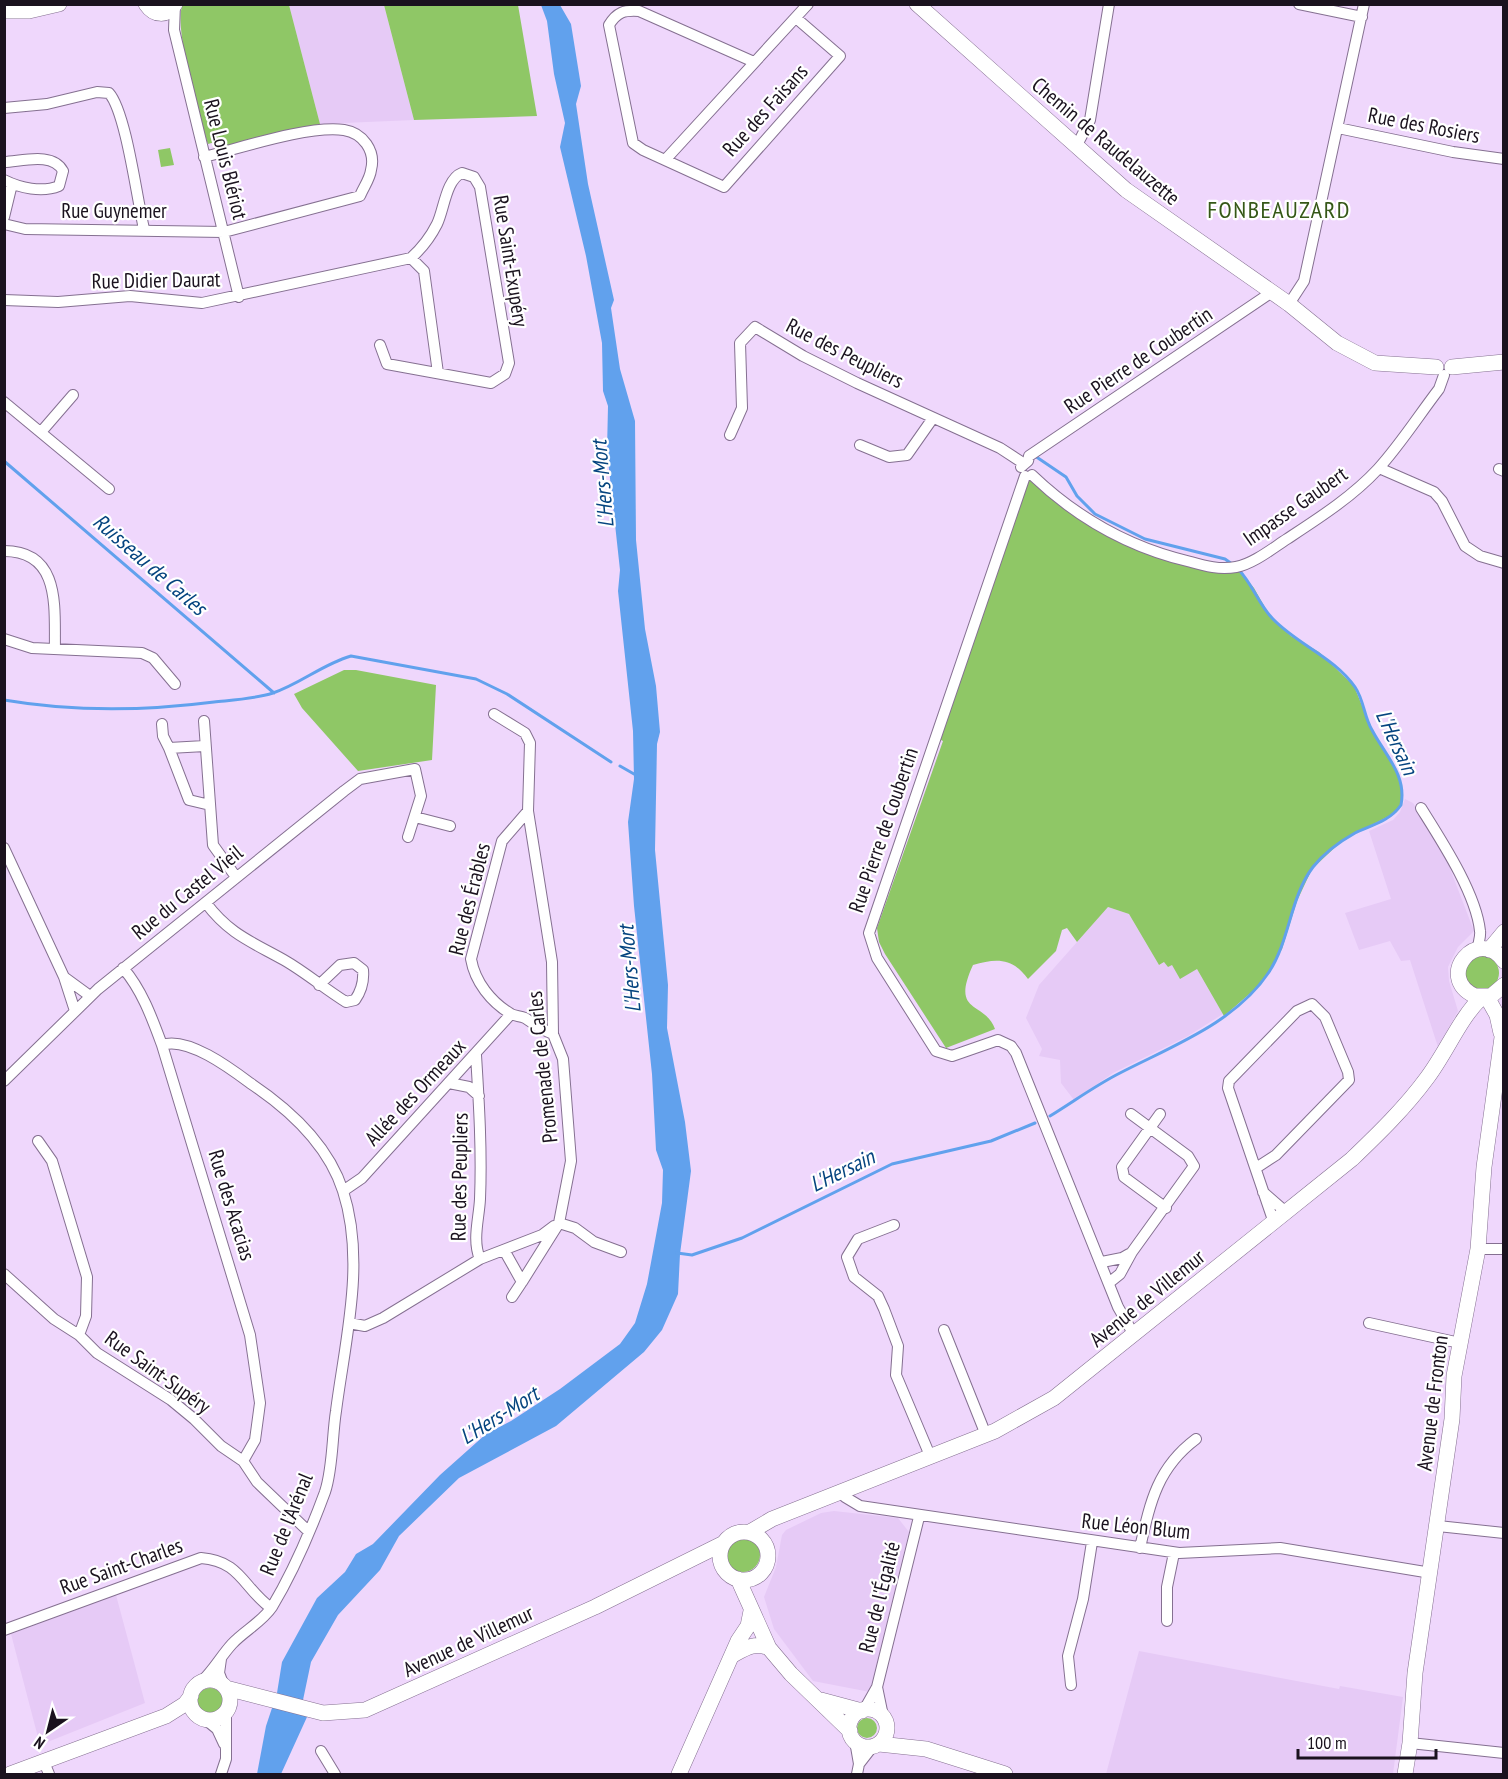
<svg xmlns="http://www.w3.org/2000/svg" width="1508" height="1779" font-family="'PT Sans Narrow',sans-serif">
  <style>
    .built { fill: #e6caf6 }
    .green { fill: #8fc766 }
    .water { fill: #61a1ed }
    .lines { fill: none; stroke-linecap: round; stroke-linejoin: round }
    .stream { stroke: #61a1ed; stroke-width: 3 }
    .street-casing { stroke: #857091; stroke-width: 12 }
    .secondary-casing { stroke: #857091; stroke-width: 16 }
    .street { stroke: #fff; stroke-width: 10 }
    .secondary { stroke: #fff; stroke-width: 15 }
    .labels { text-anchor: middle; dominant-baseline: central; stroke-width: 4.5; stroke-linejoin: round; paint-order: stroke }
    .street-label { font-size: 21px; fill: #1a121e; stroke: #fff }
    .water-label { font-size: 22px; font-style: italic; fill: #05447f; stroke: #fff }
    .quarter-label { font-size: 24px; letter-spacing: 1.5px; fill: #355717; stroke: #fff }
  </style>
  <rect width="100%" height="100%" fill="#efd7fc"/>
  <path class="built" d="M289 5H384L414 120 320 124Z
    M1405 799 1413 803 1423 818 1449 866 1474 931 1458 947 1448 967 1449 981 1458 1011 1438 1047 1410 960 1401 961 1390 941 1359 950 1345 913 1391 899 1369 831 1393 820 1400 812Z
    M1108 907 1129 914 1159 965 1165 962 1197 969 1223 1014 1188 1036 1113 1073 1074 1100 1061 1083 1060 1060 1039 1056 1042 1049 1026 1018 1039 985Z
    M834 1511 898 1518 909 1532 870 1692 813 1681 774 1629 764 1597 776 1567 782 1535 786 1530 821 1513Z
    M116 1595 145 1703 40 1745 11 1634Z
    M1139 1651 1339 1689 1340 1686 1403 1697 1393 1774H1106Z"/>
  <path class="green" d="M183 4 289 5 320 124 224 149 222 140 208 144C201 119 172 25 183 4Z
    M384 5H518L537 116 414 120Z
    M170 148 174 165 161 167 158 150Z
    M1025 476 1057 499 1146 550 1236 567 1254 588 1271 618 1291 636 1319 652 1354 686 1372 730 1394 765 1402 785 1403 797 1397 812 1344 839 1312 869 1297 901 1282 949 1268 973 1254 990 1224 1016 1197 969 1180 979 1172 965 1168 967 1164 962 1159 965 1129 914 1108 907 1077 942 1067 928 1062 930 1056 951 1028 979C1013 958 997 958 973 965 950 1015 985 1001 995 1029L946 1048 885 954 879 942 877 928 943 741 935 737Z
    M344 670H356L436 685 432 760 358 771 302 708 294 694Z
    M1465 973a17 17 0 1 1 34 0a17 17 0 1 1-34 0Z
    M726 1555a17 17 0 1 1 34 0a17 17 0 1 1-34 0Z
    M197 1701a13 13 0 1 1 26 0a13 13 0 1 1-26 0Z
    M857 1728a10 10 0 1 1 20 0a10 10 0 1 1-20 0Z"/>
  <path class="water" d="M541 5H560L571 24 581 86 576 104 588 184 614 300 611 308 620 369 635 421 636 540 645 629 656 686 660 732 657 744 655 850 668 985 667 1028 685 1122 691 1171 680 1254 678 1294 662 1330 644 1352 556 1426 459 1478 399 1536 380 1570 338 1615 311 1662 303 1700 307 1717 281 1774H257L266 1726 277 1693 282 1662 317 1598 345 1572 356 1554 373 1544 440 1475 486 1434 511 1421 560 1389 620 1344 635 1323 647 1284 662 1203 663 1170 656 1150 652 1074 634 906 628 822 634 779 633 731 618 591 620 570 607 451 608 406 603 391 602 343 586 256 560 147 565 123 554 74 547 21Z"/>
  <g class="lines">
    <path class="stream" d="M1035 456 1066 477 1077 496 1095 514 1145 539 1225 559 1232 564
      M4 461 274 693
      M4 700C74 712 144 711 214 702 233 700 254 699 273 693 300 684 323 664 351 656L476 679 507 694 611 762
      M620 766 634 774
      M1050 1116C1073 1102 1096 1085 1120 1073 1172 1046 1235 1023 1269 972 1290 940 1290 897 1313 867 1324 853 1339 842 1355 833 1372 825 1390 821 1401 805 1407 775 1385 755 1372 730 1364 717 1364 700 1355 687 1334 657 1298 645 1273 619 1259 605 1253 585 1239 570
      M677 1253 692 1255 742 1238 892 1164 991 1141 1035 1123"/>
    <defs>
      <path id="street" d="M175 4 174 30 239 297
        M1299 4 1362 17
        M754 62 639 11C624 10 617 12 609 25L633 143 643 150 724 187 840 56 796 18
        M4 108 47 104 97 92 109 93C126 112 137 199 144 229
        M1338 128 1453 152 1504 159
        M1076 147 1090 120 1109 4
        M666 159 808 4
        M4 162C23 161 53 152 63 171L59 186C42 193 20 188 4 180
        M4 217 12 184
        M4 224 25 229 224 232 360 196C363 188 370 179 371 170 376 151 363 133 344 130 308 125 241 148 204 157
        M411 258 424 271 438 373
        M4 300 58 302 130 296 202 303 411 258C421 249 431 236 437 224 444 210 446 179 462 173L474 177 480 187 509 363 505 374 491 383 387 364 380 345
        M1289 304 1304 281 1364 4
        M4 402 109 489
        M41 432 73 395
        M730 435 742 408 740 343 755 327 803 356 857 383 1000 448 1023 463
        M860 445 889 457 907 455 933 418
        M1021 467 1028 461 1029 456 1272 292
        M1379 468 1434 492 1442 501 1465 546 1480 556 1504 563
        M1499 469 1504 471
        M1032 475C1077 518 1130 548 1191 562 1205 566 1220 570 1236 567 1253 564 1273 548 1287 539 1319 518 1352 497 1378 469 1400 445 1419 415 1439 389L1444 375
        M1025 476 869 933 877 958 936 1051 952 1056 998 1040 1011 1046 1016 1053 1118 1307 1134 1335
        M4 551C62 551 54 610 55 649
        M4 639 32 648 142 653 153 658 175 684
        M494 714 525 733 530 743 528 811 552 962 553 1034 563 1059 571 1161 559 1223 522 1282
        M204 721 213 845 236 877
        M162 724 163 736 169 748
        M205 746 169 748 189 800 210 805
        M1421 808C1441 840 1476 893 1480 931 1481 936 1478 943 1478 949
        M528 811 502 841 471 959C475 982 491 1002 511 1014 515 1016 520 1016 525 1018 534 1024 542 1030 553 1034
        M415 817 450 826
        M4 848 64 977 75 1011
        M206 903C229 934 252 942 284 960 305 972 325 989 346 1002L355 1000C362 990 364 981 363 970L354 963 340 965 319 985
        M123 968C142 990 152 1018 162 1045L250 1335 260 1403 255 1440 243 1461
        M64 977 90 996
        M162 1045C187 1036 230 1068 250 1083 289 1109 328 1144 343 1191 366 1262 345 1340 336 1411 332 1436 333 1468 325 1492 311 1530 293 1572 272 1607 262 1622 244 1631 232 1644 221 1656 213 1671 201 1682
        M476 1055C479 1103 482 1152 480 1199 479 1219 472 1240 480 1259
        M4 1081 98 989 344 791 360 779 415 769 421 796 408 837
        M449 1083 469 1087 479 1096
        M1160 1114 1122 1167 1124 1177 1166 1208
        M38 1141 52 1161 87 1277 86 1316 79 1335
        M1256 1168 1276 1155 1349 1080 1348 1072 1325 1017 1312 1004 1297 1011 1229 1081 1228 1088 1274 1223
        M343 1191 362 1178 511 1014
        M1263 1192 1287 1213
        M559 1223 575 1228 594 1242 621 1252
        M894 1225 858 1239 847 1257 854 1277 878 1296 884 1309 898 1346 896 1375 931 1458
        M1478 1249H1504
        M504 1250 522 1282 512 1297
        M1102 1262 1122 1258 1129 1254
        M4 1274 54 1319 79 1335 97 1353 171 1400 194 1419 221 1446 243 1461 257 1482 308 1531
        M1110 1282 1120 1274 1132 1252 1194 1166 1188 1156 1131 1114
        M349 1323 365 1326 383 1318 480 1259 542 1235 554 1226
        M1369 1323 1460 1343
        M944 1330 986 1435
        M843 1492 845 1497 860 1506 1179 1553 1280 1548 1431 1573
        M1438 1526 1504 1533
        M1140 1548C1150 1503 1157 1468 1196 1439
        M1167 1621V1587L1174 1553
        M4 1630 201 1558C241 1561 243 1588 271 1608
        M221 1659 219 1673 224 1686
        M1071 1685 1068 1656 1083 1599 1092 1542
        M877 1687 883 1716
        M864 1710 877 1687 919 1517
        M206 1720 217 1729 224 1744
        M855 1741 859 1764
        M1410 1743 1504 1753
        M321 1751 335 1774
        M44 1762 49 1774
        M221 1774 226 1759V1712
        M857 1774 859 1764 873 1746"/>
      <path id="secondary" d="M146 4C154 16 167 17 175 4
        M917 4 1126 190 1289 304 1337 343 1375 363 1436 367
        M4 11H29L59 4
        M1452 367 1504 362
        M1489 950 1504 932
        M1504 961C1478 925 1434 977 1475 996H1491L1504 985
        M1487 997 1497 1015 1501 1033
        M720 1556a24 24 0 1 1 48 0a24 24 0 1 1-48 0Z
        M750 1532 772 1519 995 1431 1054 1398 1352 1159C1378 1134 1405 1108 1427 1078 1446 1053 1460 1018 1481 998
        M738 1579 769 1648 791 1674 850 1731
        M733 1655C746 1648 755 1642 769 1648
        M190 1700a20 20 0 1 1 40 0a20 20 0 1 1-40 0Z
        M226 1688 323 1713 365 1710 595 1607 722 1544
        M821 1700 862 1711
        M849 1728a19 19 0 1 1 38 0a19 19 0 1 1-38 0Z
        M879 1744 926 1749 1005 1774
        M10 1774 166 1716 185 1704 191 1696
        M679 1774 738 1641 748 1626 751 1611
        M1405 1774 1410 1743 1415 1673 1452 1419 1454 1376 1478 1249 1484 1167 1504 1023"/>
    </defs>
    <use href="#street" class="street-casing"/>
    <use href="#secondary" class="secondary-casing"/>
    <use href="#street" class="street"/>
    <use href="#secondary" class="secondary"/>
  </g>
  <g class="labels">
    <g class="street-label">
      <text transform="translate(765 110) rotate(-48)">Rue des Faisans</text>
      <text transform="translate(1424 125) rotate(11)">Rue des Rosiers</text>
      <text transform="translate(1106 141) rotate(40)">Chemin de Raudelauzette</text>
      <text transform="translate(226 159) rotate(76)">Rue Louis Blériot</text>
      <text x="114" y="210">Rue Guynemer</text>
      <text transform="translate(511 261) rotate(81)">Rue Saint-Exupéry</text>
      <text transform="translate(156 280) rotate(-1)">Rue Didier Daurat</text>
      <text transform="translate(845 353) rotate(27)">Rue des Peupliers</text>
      <text transform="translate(1138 360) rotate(-34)">Rue Pierre de Coubertin</text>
      <text transform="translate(1295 506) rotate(-35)">Impasse Gaubert</text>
      <text transform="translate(883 830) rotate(-71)">Rue Pierre de Coubertin</text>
      <text transform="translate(187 892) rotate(-39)">Rue du Castel Vieil</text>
      <text transform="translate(469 899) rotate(-76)">Rue des Érables</text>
      <text transform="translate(542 1067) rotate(-96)">Promenade de Carles</text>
      <text transform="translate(415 1092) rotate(-47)">Allée des Ormeaux</text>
      <text transform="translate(459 1177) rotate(-89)">Rue des Peupliers</text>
      <text transform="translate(232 1205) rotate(73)">Rue des Acacias</text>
      <text transform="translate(1147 1298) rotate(-39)">Avenue de Villemur</text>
      <text transform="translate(158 1372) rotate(36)">Rue Saint-Supéry</text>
      <text transform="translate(1432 1403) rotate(-83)">Avenue de Fronton</text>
      <text transform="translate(286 1524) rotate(-68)">Rue de l'Arénal</text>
      <text transform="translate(1136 1526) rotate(6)">Rue Léon Blum</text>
      <text transform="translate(121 1566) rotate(-20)">Rue Saint-Charles</text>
      <text transform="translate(879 1597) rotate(-76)">Rue de l'Égalité</text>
      <text transform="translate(468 1641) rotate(-25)">Avenue de Villemur</text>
    </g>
    <g class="water-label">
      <text transform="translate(602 484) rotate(-95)">L'Hers-Mort</text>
      <text transform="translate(150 564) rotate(41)">Ruisseau de Carles</text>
      <text transform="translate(1397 742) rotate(65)">L'Hersain</text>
      <text transform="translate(629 969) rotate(-95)">L'Hers-Mort</text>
      <text transform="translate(842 1170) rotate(-26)">L'Hersain</text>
      <text transform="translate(499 1415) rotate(-32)">L'Hers-Mort</text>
    </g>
    <g class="quarter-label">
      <text x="1279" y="209">FONBEAUZARD</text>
    </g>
  </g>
  <rect width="1508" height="1779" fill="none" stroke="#1a121e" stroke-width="12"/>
  <g transform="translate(48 1731) rotate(215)" stroke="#ffffff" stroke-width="4.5" paint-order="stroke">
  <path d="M0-4.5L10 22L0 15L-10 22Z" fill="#1a121e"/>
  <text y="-9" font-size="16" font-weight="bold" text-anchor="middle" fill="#1a121e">N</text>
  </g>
  <path d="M1298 1749v9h138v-9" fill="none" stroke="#1a121e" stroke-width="3"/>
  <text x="1307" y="1749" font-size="18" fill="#1a121e" stroke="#ffffff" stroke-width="4.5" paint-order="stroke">100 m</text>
</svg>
